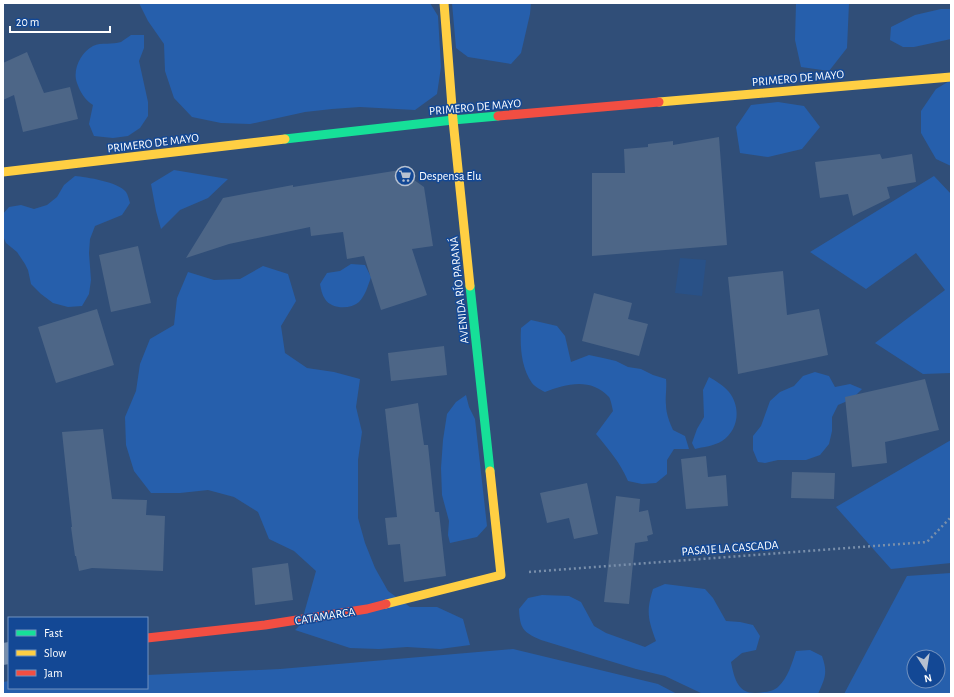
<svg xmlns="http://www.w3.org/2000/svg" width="954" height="697" font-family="'Alegreya Sans',sans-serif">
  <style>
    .green { fill: #265fac; fill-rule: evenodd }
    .water { fill: #295187 }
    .building { fill: #4d6687 }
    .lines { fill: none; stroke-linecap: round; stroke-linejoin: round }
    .path { stroke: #798fab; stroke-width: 2.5; stroke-dasharray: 2 3; stroke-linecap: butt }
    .street { stroke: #798fab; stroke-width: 22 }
    .fast { stroke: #16e098; stroke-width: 9 }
    .slow { stroke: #ffcf43; stroke-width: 9 }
    .jam { stroke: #f24e42; stroke-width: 9 }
    .labels { text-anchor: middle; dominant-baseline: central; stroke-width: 3; stroke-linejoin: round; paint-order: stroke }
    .street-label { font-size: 12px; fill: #fff; stroke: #134895 }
    .poi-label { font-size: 12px; fill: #fff; stroke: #134895; text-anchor: start }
  </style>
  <rect width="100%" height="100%" fill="#304e78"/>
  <path class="green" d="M139 3H430L438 16 441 67 437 94 415 110 360 107 332 109 305 112 250 124 221 123 192 117 174 98 165 71 164 44 148 21Z
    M452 3H531L530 14 521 53 511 64 468 57 456 48Z
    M796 3H849L847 48 829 71 801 67 795 40Z
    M941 9H951V39L914 47H903L890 40 891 27 915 15Z
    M131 35H144V48L139 61 148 102V116L140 128 128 136 113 138 94 136 89 124 93 105C85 100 80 92 77 83 72 70 81 52 93 46 101 42 113 45 121 42 124 40 128 37 131 35Z
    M951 80V166L936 159 921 133V111L936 89Z
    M778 102 804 106 820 127 802 149 768 157 740 153 736 127 751 105Z
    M174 170 228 179 208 198 180 210 161 229 156 211 151 184Z
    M75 176C86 177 119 182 126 192 128 195 129 200 130 203L122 215 95 226 90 239 89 253 91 280 89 294 82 306 68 307 53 303 41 294 31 284 28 270 25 264 17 252 6 243 3 236V214L9 207 21 205 34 209 47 205 57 197 64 185Z
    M934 176 951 194V373L923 374 875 343 945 290 916 253 866 289 810 252Z
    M351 264 365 265 371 277C368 286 365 296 359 302 350 310 331 309 325 299 322 295 321 289 320 284L327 273 340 271Z
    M263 266 288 274 296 301 281 326 285 353 307 368 334 372 360 379 356 407 362 432 358 460V518L365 543 375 568 388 591 410 607H437L463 619 470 645 440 649 407 647 379 649 350 648 295 630 301 624 316 571 294 551 269 539 258 512 234 497 208 490 180 493H151L134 471 126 445 125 417 136 391 140 364 150 339 174 325 177 298 188 272 214 280 240 279Z
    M531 320 557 326 565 336 571 362 589 355 603 358 616 361 628 367 641 369 653 375 666 379C667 388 665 397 666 405 666 414 670 423 673 430L685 436 689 449H674L667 460V474L656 483 642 484 628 481C620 462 609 450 596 434L613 411C612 407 611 400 609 397 591 377 565 384 545 392 541 390 535 387 532 383 521 367 520 347 521 328Z
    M815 372 829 376 835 387 850 384 862 389 852 399 838 405 832 417V431L829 444 820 455 806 460H778L765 463 758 462 753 450V436L761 426 770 401 780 392 794 386 803 376Z
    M709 377C716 381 723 385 729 392 741 407 739 430 722 441 714 446 703 447 695 449L692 443 697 429 704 417 703 390Z
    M466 395 469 407 475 419 487 526 477 537 450 543 448 535 449 521 442 495 441 468 443 440 447 414 456 402Z
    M951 440V563L891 569 836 507Z
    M951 573V694H844L907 576ZM914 657H938V681H914Z
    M665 584 705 589 713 598 726 621 740 622 753 625 760 636 756 650 742 653 731 662C735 683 740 697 764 692 768 692 775 690 778 687 788 678 792 663 796 651L810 650 822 656C828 673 825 678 818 694H703L665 676 636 669 541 640C523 632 520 629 519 609L528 598 542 595 569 596 581 602 594 626 606 633 645 647 656 641C648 619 646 612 653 589Z
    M513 649 658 684 677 694H3V682L9 681V688H147V675L280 669Z"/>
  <path class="water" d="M680 258 706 260 702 296 675 293Z"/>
  <path class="building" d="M27 52 44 93 70 87 78 119 23 132 14 95 3 100V63Z
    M719 137 727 245 592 256V173H625L624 149 648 147V144L673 141V145Z
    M880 154 882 159 912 154 916 182 887 187 890 198 853 216 848 194 820 198 815 162Z
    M400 170 424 187 433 246 412 249 427 295 381 310 364 256 347 259 343 232 311 236 310 227 229 244 186 258 223 198 293 185V187Z
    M138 246 151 303 111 312 99 255Z
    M783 271 787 315 819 309 828 355 738 374 728 277Z
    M594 293 632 303 628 319 648 324 639 356 582 341Z
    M97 309 114 365 56 383 38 327Z
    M444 346 447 375 391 381 388 353Z
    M925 379 939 430 885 442 887 463 852 467 845 397Z
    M418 403 424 445H428L435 512H439L446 576 404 582 400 544 388 545 385 518 397 517 385 409Z
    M103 429 112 499 147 500 146 515 165 516 163 571 92 568 79 571 76 556H75L71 527H72L62 432Z
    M706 456 708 477 726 475 728 506 686 509 681 459Z
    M792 472 835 473 834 499 791 498Z
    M587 483 598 534 574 539 569 518 547 523 540 493Z
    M616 496 640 499 639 512 648 510 653 534 647 536 648 541 635 543 629 604 604 602Z
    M288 563 293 600 255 605 252 568Z"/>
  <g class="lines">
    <path class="path" d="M529 572 927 542 951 517"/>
    <path class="street" d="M3 654 9 653"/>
    <path class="fast" d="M285 139 453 120 498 116
      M470 286 490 471"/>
    <path class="slow" d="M444 3 453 120 470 286
      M659 102 951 77
      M3 172 285 139
      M386 604 501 575 490 471"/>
    <path class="jam" d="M498 116 659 102
      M147 638 265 625 367 609 386 604"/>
  </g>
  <defs>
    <symbol id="supermarket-ring" viewBox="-11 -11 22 22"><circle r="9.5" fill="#134895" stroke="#b7c1d0" stroke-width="1.5"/><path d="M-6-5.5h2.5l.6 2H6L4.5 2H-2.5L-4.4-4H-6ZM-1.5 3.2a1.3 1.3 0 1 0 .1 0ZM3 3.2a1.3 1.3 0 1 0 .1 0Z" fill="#b7c1d0"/></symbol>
  </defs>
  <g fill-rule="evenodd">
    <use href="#supermarket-ring" x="394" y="165" width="22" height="22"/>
  </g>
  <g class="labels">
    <g class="street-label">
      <text transform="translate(798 78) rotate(-5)">PRIMERO DE MAYO</text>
      <text transform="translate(475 107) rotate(-5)">PRIMERO DE MAYO</text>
      <text transform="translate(153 143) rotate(-7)">PRIMERO DE MAYO</text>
      <text transform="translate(459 290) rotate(-96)">AVENIDA RÍO PARANÁ</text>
      <text transform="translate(730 548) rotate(-4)">PASAJE LA CASCADA</text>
      <text transform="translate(325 616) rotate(-9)">CATAMARCA</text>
    </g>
    <g class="poi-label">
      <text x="419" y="176">Despensa Elu</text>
    </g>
  </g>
  <rect width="954" height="697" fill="none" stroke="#ffffff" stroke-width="8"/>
  <rect x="8" y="617" width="140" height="72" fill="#134895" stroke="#7191bf"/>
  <rect x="16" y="630" width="20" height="6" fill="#16e098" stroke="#7191bf"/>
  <text x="44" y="637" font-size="12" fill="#ffffff">Fast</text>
  <rect x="16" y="650" width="20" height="6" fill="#ffcf43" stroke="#7191bf"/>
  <text x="44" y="657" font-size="12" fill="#ffffff">Slow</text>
  <rect x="16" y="670" width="20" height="6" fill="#f24e42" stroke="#7191bf"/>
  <text x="44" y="677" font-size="12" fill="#ffffff">Jam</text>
  <g transform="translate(926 669) rotate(168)"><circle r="19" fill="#134895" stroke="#7191bf"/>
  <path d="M0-3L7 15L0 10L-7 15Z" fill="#b7c1d0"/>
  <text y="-6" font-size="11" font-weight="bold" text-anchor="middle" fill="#ffffff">N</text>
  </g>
  <path d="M10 26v6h100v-6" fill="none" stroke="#ffffff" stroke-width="2"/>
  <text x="16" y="26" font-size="12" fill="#ffffff" stroke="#134895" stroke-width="3" paint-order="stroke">20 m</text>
</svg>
